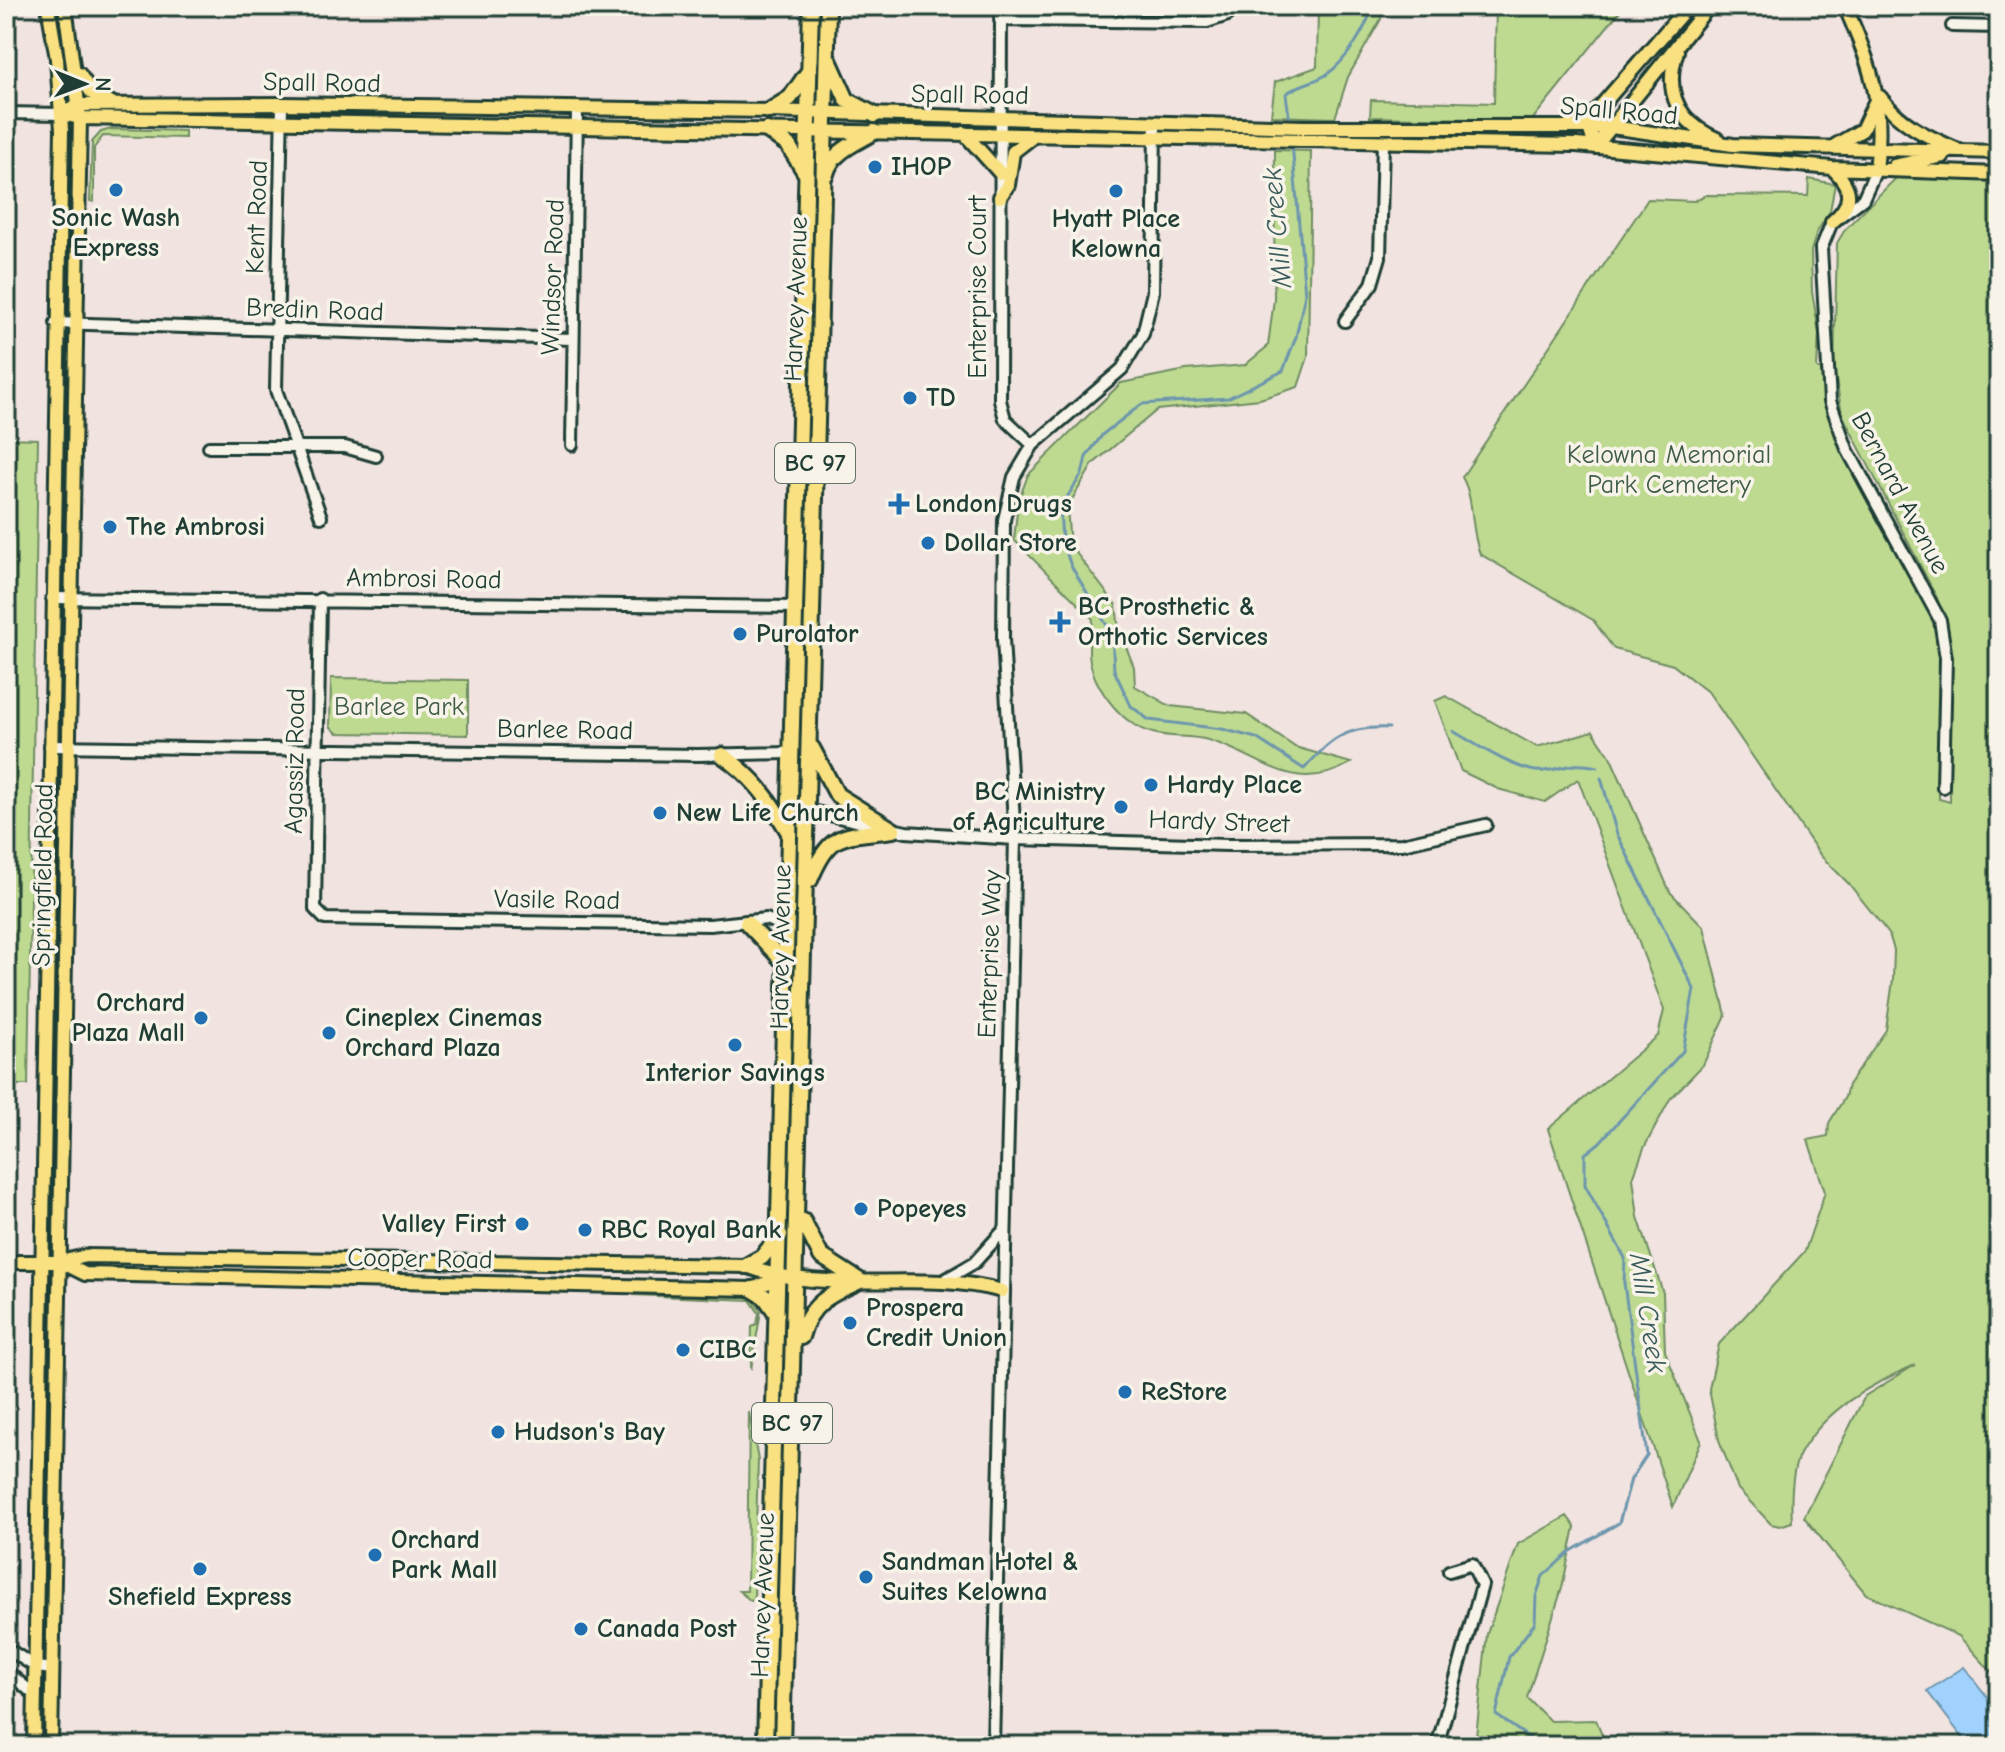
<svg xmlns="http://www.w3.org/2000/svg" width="2005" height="1752" font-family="'Comic Neue',sans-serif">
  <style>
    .green { fill: #beda91; stroke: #6e8c62; stroke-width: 2 }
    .water { fill: #a1d1fd; stroke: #6d96ad; stroke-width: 2 }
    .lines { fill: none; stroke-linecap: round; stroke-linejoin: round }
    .stream { stroke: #6d96ad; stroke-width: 3 }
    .minor-casing { stroke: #1f3d34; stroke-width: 16 }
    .major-casing { stroke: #1f3d34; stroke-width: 18 }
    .highway-casing { stroke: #1f3d34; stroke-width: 20 }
    .minor { stroke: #f7f3e8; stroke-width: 10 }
    .major { stroke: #f9e181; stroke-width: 12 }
    .highway { stroke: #f9e181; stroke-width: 14 }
    .poi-dot { fill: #1f6fb2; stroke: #f7f3e8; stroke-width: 3 }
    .labels { text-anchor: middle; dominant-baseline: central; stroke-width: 7; stroke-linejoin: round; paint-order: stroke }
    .shield { fill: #f7f3e8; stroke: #60746a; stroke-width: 2 }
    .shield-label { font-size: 24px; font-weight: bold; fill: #1f3d34 }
    .street-label { font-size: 26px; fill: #1f3d34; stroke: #f7f3e8 }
    .poi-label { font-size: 26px; font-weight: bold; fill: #1f3d34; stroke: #f7f3e8; text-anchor: start }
    .park-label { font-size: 26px; fill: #3f5c47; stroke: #f7f3e8 }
    .water-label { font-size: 28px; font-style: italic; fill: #395b5c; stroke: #f7f3e8 }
  </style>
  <rect width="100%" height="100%" fill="#f1e3df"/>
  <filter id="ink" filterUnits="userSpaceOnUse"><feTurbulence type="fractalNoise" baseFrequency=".0125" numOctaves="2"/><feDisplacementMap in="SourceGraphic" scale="16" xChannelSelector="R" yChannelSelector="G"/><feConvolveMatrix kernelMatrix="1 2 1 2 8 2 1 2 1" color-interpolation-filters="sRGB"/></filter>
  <g filter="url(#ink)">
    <path class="green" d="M1318 6H1382L1381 19 1348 77 1335 118 1271 116 1275 82 1317 67Z
      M1496 6H1624L1532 120 1370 117 1371 100 1494 103Z
      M111 129 185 131V138L103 136 94 148V202L90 201 92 142 101 132Z
      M1275 150 1311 151 1308 357 1298 387 1260 399 1157 410 1093 464 1067 508 1070 545 1116 605 1119 629 1134 667 1135 686 1170 706 1246 714 1295 747 1351 763C1292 797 1262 755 1208 740 1190 735 1170 738 1153 733 1121 725 1089 683 1089 650 1089 640 1092 629 1093 619L1014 540 1018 502 1028 475 1121 383 1186 370 1245 365 1268 346 1274 299Z
      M1897 177 1999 178V1680L1959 1636 1866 1594 1804 1517 1865 1396 1915 1365C1871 1384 1824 1410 1800 1454 1791 1471 1791 1503 1792 1522L1780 1526 1771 1524 1738 1489 1719 1440 1709 1389 1719 1344 1805 1251 1825 1192 1808 1140 1828 1136 1829 1123 1845 1097 1848 1085 1886 1030 1893 980 1894 950 1889 934 1849 884 1821 856 1709 693 1673 665 1614 649 1593 620 1480 554C1470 529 1475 500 1462 477L1648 199 1694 201 1705 195 1808 196 1809 179 1835 184 1830 211 1817 232 1811 251 1812 292 1819 333 1817 368 1821 370C1828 442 1866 500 1902 562 1919 593 1936 615 1942 651L1939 799 1950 802V641L1937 598 1842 414 1834 368 1837 243 1846 228Z
      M6 438 38 439 28 1085H6Z
      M331 678 468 680V735L337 733 330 726Z
      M1446 696 1537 747 1593 731 1610 756 1670 892 1704 927 1726 1015 1703 1065 1670 1099 1644 1148 1633 1178 1638 1217 1663 1293 1665 1351 1701 1441 1673 1507 1548 1129 1658 1036 1664 1010 1578 779 1545 802 1498 789 1461 771 1435 701Z
      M642 1293 751 1297 761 1311 751 1369 752 1326 757 1324 759 1313 750 1300 633 1295Z
      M749 1412 758 1460 754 1599 751 1601 739 1591H747Z
      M1567 1516 1575 1527 1562 1588 1527 1698 1550 1721 1596 1720 1607 1746H1475L1487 1634 1518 1544Z"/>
    <path class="water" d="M1964 1667 1999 1712V1746H1969L1927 1691Z"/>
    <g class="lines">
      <path class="stream" d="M1290 123 1286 94C1298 84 1313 83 1326 75 1347 61 1366 28 1373 6
        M1292 143 1305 294 1296 337 1283 371 1228 398 1142 404 1103 434 1086 457 1082 474 1060 508 1062 540 1071 566 1112 634 1114 670 1131 706 1149 720 1222 729 1256 738 1304 769C1332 738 1346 726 1389 728
        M1453 731C1473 743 1521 774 1544 771 1571 768 1566 761 1598 767
        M1541 1746 1496 1715 1509 1657 1535 1623 1536 1596 1543 1576 1571 1551 1619 1523 1631 1479 1647 1455 1624 1283 1625 1258 1585 1185V1154L1599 1143 1683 1051 1694 989 1617 834 1601 778"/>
      <defs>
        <path id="minor" d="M1001 6 1000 400 1005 419 1033 445
          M1000 20 1207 22 1228 15
          M1952 26 1999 27
          M282 104 276 390 321 517
          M6 113 61 114
          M1876 170 1863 199 1832 222 1821 249 1830 401 1847 449 1940 620 1946 658 1943 787
          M1345 321 1372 284 1380 257 1383 142
          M56 323 572 339
          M572 445 577 110
          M209 447H345L376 456
          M52 598 795 607
          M320 599 315 909 325 919 710 925 766 919 787 927
          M50 746 698 755 790 753
          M807 810 906 832 1015 839 1228 845 1402 844 1486 825
          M943 1281 974 1263 1004 1230
          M6 1648 36 1667 53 1669
          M6 1671 35 1695
          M993 1746 1015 839 1003 639 1004 520 1014 477 1033 445 1122 369 1143 334 1153 292 1155 123
          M1437 1746 1482 1585 1472 1564 1449 1571"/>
        <path id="major" d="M1845 6C1871 66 1885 103 1876 170
          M1677 51C1663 93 1678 123 1719 140
          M79 74 92 93 112 103
          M1880 97C1900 124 1926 136 1956 149
          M61 114 80 105 282 104 769 111 1303 127H1612L1733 145 1999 152
          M61 114 80 118 1576 145 1832 168 1999 174
          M964 133 1000 173
          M1836 145 1862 130 1877 98
          M1595 147 1709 6
          M1595 147 1589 127 1595 113 1688 6
          M1894 166 1943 156
          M1832 168C1853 188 1854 203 1832 222
          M1000 197 1008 185 1013 152 1035 135
          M6 1262H60L86 1256 746 1266C828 1297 919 1268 1002 1291
          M63 1263 85 1274 752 1289 779 1278
          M34 1746 62 130 57 59 48 6
          M51 1746 80 118 65 6"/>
        <path id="highway" d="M829 60 847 100 875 115
          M769 111 790 98 809 71
          M767 130 788 145 806 174
          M826 174C831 152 856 143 874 132
          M812 748 837 795 893 830
          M722 755C753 776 769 799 788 831
          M810 880C831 829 843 837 893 830
          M747 923 786 964
          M803 1221 821 1256 860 1281
          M746 1266 762 1257 780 1235
          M752 1289 765 1297 777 1314
          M801 1337C809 1304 830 1294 860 1281
          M765 1746 811 6
          M782 1746 828 6"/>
      </defs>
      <use href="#minor" class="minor-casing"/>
      <use href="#major" class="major-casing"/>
      <use href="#highway" class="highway-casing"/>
      <use href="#minor" class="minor"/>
      <use href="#major" class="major"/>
      <use href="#highway" class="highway"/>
    </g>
  </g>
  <g class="poi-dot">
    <circle cx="875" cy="167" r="8"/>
    <circle cx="116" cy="190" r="8"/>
    <circle cx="1116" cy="191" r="8"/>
    <circle cx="910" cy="398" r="8"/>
    <path d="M895 492h8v8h8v8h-8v8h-8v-8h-8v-8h8z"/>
    <circle cx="110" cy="527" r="8"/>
    <circle cx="928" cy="543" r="8"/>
    <path d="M1056 610h8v8h8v8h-8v8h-8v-8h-8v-8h8z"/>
    <circle cx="740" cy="634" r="8"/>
    <circle cx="1151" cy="785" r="8"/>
    <circle cx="1121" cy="807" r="8"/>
    <circle cx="660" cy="813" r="8"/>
    <circle cx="201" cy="1018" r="8"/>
    <circle cx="329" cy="1033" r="8"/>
    <circle cx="735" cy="1045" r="8"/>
    <circle cx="861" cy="1209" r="8"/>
    <circle cx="522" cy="1224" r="8"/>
    <circle cx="585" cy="1230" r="8"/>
    <circle cx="850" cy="1323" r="8"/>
    <circle cx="683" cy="1350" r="8"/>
    <circle cx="1125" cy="1392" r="8"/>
    <circle cx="498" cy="1432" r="8"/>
    <circle cx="375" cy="1555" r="8"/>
    <circle cx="200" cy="1569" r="8"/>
    <circle cx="866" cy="1577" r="8"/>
    <circle cx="581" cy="1629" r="8"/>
  </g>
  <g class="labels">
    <g class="shield">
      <rect x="775" y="443" width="80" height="40" rx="6"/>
      <rect x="752" y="1403" width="80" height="40" rx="6"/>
    </g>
    <g class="shield-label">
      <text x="815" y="463">BC 97</text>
      <text x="792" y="1423">BC 97</text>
    </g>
    <g class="street-label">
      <text transform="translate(322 83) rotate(1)">Spall Road</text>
      <text transform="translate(970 95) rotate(1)">Spall Road</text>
      <text transform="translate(1619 111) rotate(5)">Spall Road</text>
      <text transform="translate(257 217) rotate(-88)">Kent Road</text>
      <text transform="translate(553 277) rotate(-88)">Windsor Road</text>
      <text transform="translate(978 287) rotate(-90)">Enterprise Court</text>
      <text transform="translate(796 299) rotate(-88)">Harvey Avenue</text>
      <text transform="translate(315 310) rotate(2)">Bredin Road</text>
      <text transform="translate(1900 493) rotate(62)">Bernard Avenue</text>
      <text transform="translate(424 579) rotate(1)">Ambrosi Road</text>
      <text transform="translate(565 730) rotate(1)">Barlee Road</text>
      <text transform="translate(295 761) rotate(-89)">Agassiz Road</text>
      <text transform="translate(1219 822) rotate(2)">Hardy Street</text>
      <text transform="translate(43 875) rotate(-89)">Springfield Road</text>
      <text transform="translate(557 900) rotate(1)">Vasile Road</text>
      <text transform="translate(781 947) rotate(-89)">Harvey Avenue</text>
      <text transform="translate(990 954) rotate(-88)">Enterprise Way</text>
      <text transform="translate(420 1259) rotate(1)">Cooper Road</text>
      <text transform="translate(763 1595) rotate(-88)">Harvey Avenue</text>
    </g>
    <g class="poi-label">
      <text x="891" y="167">IHOP</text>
      <text x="116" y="218" text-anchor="middle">Sonic Wash<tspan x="116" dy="30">Express</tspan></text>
      <text x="1116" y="219" text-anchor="middle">Hyatt Place<tspan x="1116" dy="30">Kelowna</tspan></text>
      <text x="926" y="398">TD</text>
      <text x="915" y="504">London Drugs</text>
      <text x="126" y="527">The Ambrosi</text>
      <text x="944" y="543">Dollar Store</text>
      <text x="1078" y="607">BC Prosthetic &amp;<tspan x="1078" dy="30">Orthotic Services</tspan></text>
      <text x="756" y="634">Purolator</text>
      <text x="1167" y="785">Hardy Place</text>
      <text x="1105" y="792" text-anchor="end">BC Ministry<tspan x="1105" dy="30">of Agriculture</tspan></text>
      <text x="676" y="813">New Life Church</text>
      <text x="185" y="1003" text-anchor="end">Orchard<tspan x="185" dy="30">Plaza Mall</tspan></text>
      <text x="345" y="1018">Cineplex Cinemas<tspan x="345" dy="30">Orchard Plaza</tspan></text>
      <text x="735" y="1073" text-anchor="middle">Interior Savings</text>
      <text x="877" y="1209">Popeyes</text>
      <text x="506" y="1224" text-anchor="end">Valley First</text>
      <text x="601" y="1230">RBC Royal Bank</text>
      <text x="866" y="1308">Prospera<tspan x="866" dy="30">Credit Union</tspan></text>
      <text x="699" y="1350">CIBC</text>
      <text x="1141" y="1392">ReStore</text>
      <text x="514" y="1432">Hudson's Bay</text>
      <text x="391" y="1540">Orchard<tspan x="391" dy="30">Park Mall</tspan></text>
      <text x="882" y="1562">Sandman Hotel &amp;<tspan x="882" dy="30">Suites Kelowna</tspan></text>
      <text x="200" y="1597" text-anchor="middle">Shefield Express</text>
      <text x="597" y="1629">Canada Post</text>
    </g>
    <g class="park-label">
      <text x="1669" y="455">Kelowna Memorial<tspan x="1669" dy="30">Park Cemetery</tspan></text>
      <text x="399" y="707">Barlee Park</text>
    </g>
    <g class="water-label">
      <text transform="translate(1277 228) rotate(-95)">Mill Creek</text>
      <text transform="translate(1648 1313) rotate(81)">Mill Creek</text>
    </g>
  </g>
  <rect width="2005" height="1752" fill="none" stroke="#f7f3e8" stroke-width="32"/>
  <rect x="16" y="16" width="1973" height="1720" fill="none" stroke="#1f3d34" stroke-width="3" filter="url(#ink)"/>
  <g transform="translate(84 84) rotate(91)" stroke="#f7f3e8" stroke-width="6" paint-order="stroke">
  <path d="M0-6L14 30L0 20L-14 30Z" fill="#1f3d34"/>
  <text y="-12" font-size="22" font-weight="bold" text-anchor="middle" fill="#1f3d34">N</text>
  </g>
</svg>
